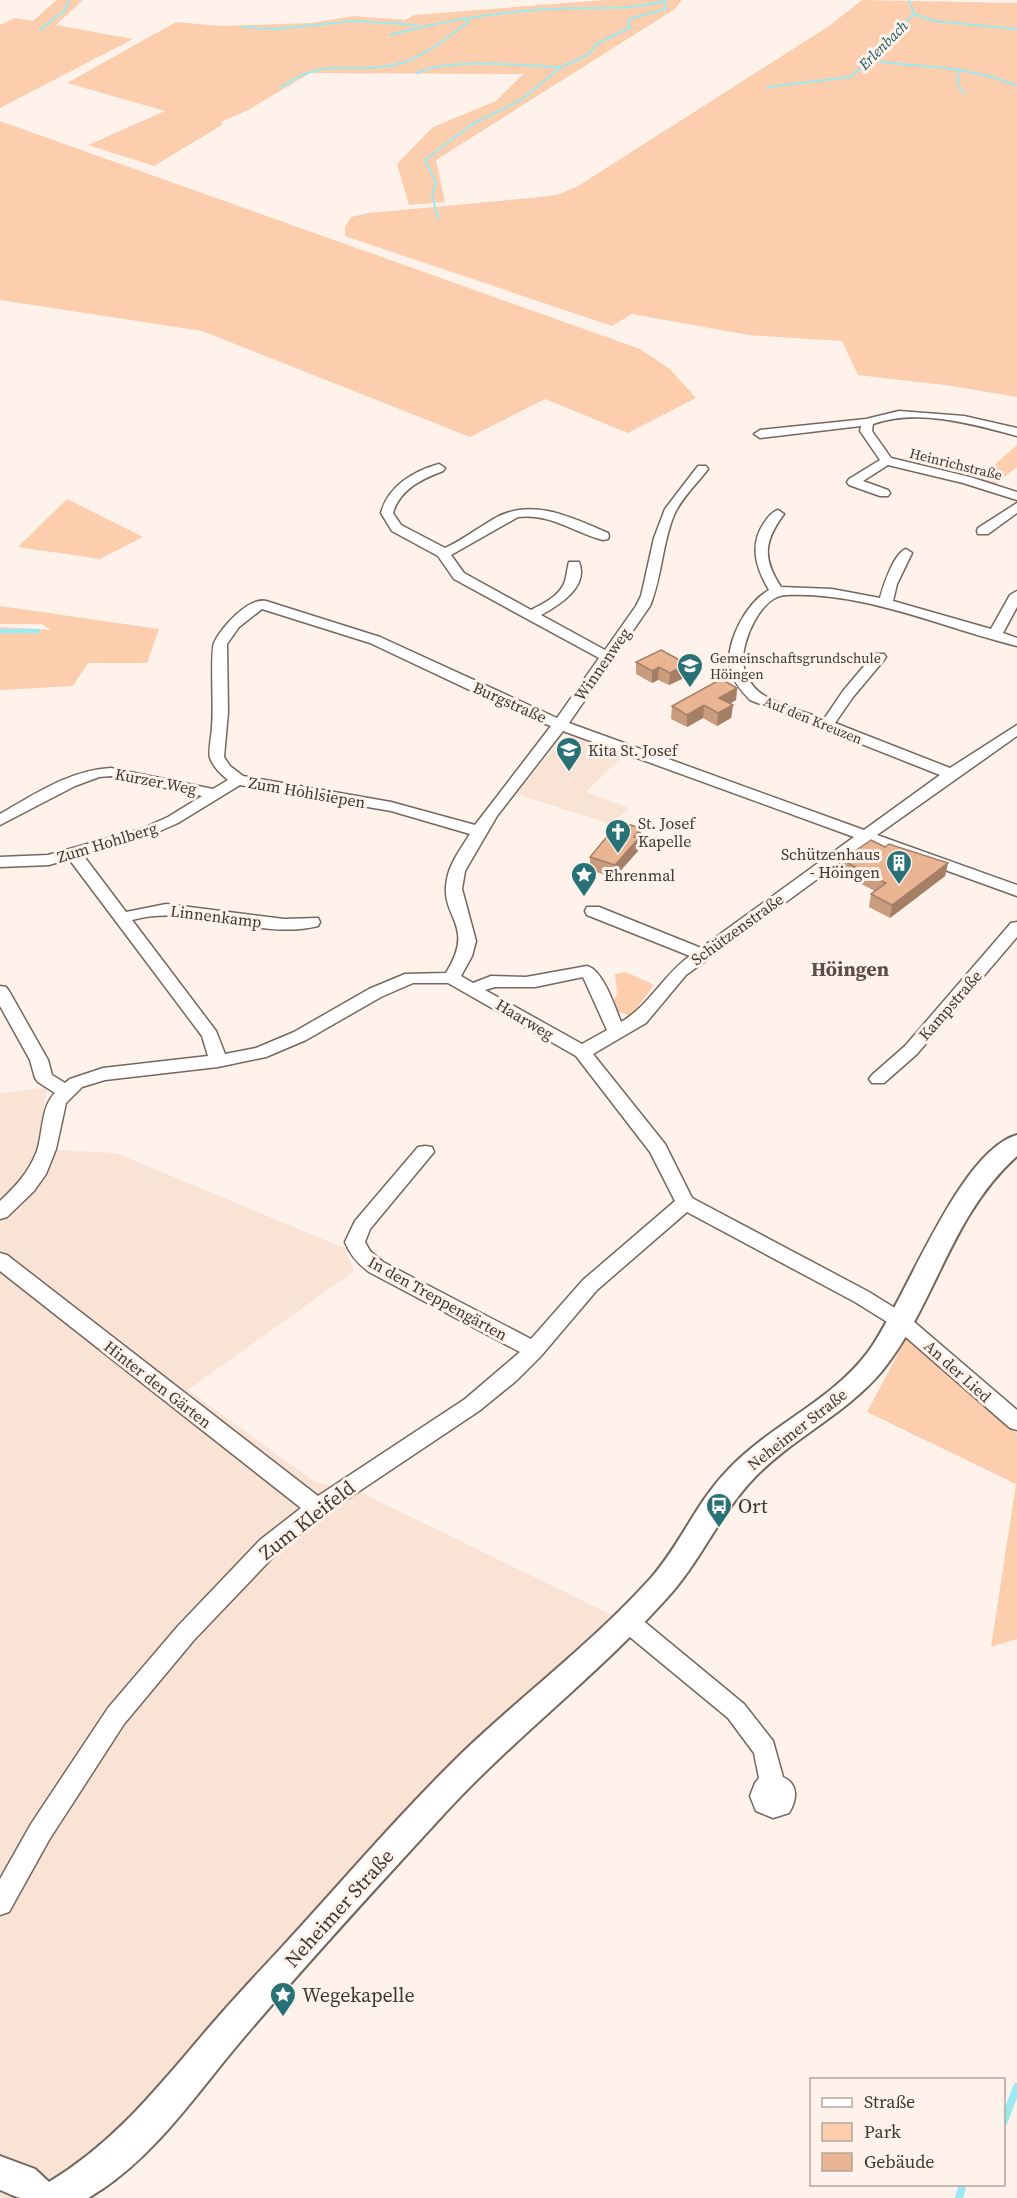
<svg xmlns="http://www.w3.org/2000/svg" width="1017" height="2198" font-family="'Source Serif 4',serif">
  <style>
    .built { fill: #f9e3d5 }
    .green { fill: #fdceae }
    .lines { fill: none; stroke-linecap: round; stroke-linejoin: round }
    .stream-far2 { stroke: #9aeaef; stroke-width: 2 }
    .stream-far1 { stroke: #9aeaef; stroke-width: 4.5 }
    .stream { stroke: #9aeaef; stroke-width: 8 }
    .minor-casing { stroke: #74675e; stroke-width: 3 }
    .major-casing { stroke: #74675e; stroke-width: 4 }
    .minor { fill: #fff; fill-rule: evenodd }
    .major { fill: #fff; fill-rule: evenodd }
    .wall { fill: #c99c7e }
    .shaded-wall { fill: #a47f66 }
    .building { fill: #eab592; stroke: #a47f66; stroke-width: 1.5 }
    .labels { text-anchor: middle; dominant-baseline: central; stroke-width: 6; stroke-linejoin: round; paint-order: stroke }
    .far-street-label { font-size: 14px; fill: #3d3734; stroke: #fef2ea }
    .far-poi-label { font-size: 14px; fill: #3d3734; stroke: #fef2ea; text-anchor: start }
    .far-water-label { font-size: 15px; font-style: italic; fill: #1b5d62; stroke: #fef2ea }
    .street-label { font-size: 16px; fill: #3d3734; stroke: #fef2ea }
    .poi-label { font-size: 16px; fill: #3d3734; stroke: #fef2ea; text-anchor: start }
    .quarter-label { font-size: 20px; font-weight: bold; fill: #5a4d45; stroke: #fef2ea }
    .near-poi-label { font-size: 20px; fill: #3d3734; stroke: #fef2ea; text-anchor: start }
    .near-street-label { font-size: 20px; fill: #3d3734; stroke: #fef2ea }
  </style>
  <rect width="100%" height="100%" fill="#fef2ea"/>
  <path class="built" d="M573 737 625 754 586 792 629 808 611 824 516 794 562 739Z
    M47 1088 37 1149 116 1153 344 1248 354 1271 188 1390 315 1482 362 1493 612 1615 448 1774 228 2030 96 2198H0V1093Z"/>
  <path class="green" d="M56 0H83L56 25 133 39 0 108V25L15 18 33 21Z
    M604 0H682L675 9 436 160 445 202 409 205 397 164 433 127 496 101 523 74 310 73 248 110 221 122 222 125 154 166 88 145 165 111 67 83 176 22 220 26 311 23 354 16 405 20 414 15Z
    M862 0 1017 3V397L945 385 858 375 842 341 748 335 632 314 612 326 345 236V227L351 217 369 213 541 197 560 194 578 186 829 26Z
    M0 121 640 349 670 369 696 398 628 433 545 399 470 437 202 331 0 300Z
    M1017 445V467L994 485 977 480Z
    M67 499 143 537 100 559 18 547Z
    M0 606 159 629 147 663H88L73 686 0 690V627L51 630 42 624H0Z
    M626 972 654 985 631 1016 617 1011 613 1002 617 993 615 974Z
    M907 1337 1017 1433V1639L991 1647 1016 1484 867 1412Z"/>
  <g class="lines">
    <path class="stream-far2" d="M914 14 934 21 1017 29
      M243 27 275 29 354 21 417 25
      M40 30 65 10 69 0
      M390 35C442 21 496 12 550 9 589 7 627 11 665 1
      M868 60C918 68 970 65 1017 86
      M958 71V85L964 94
      M417 73C450 57 523 66 561 67
      M767 87 851 77 914 14 909 0
      M280 88C328 53 353 77 401 63 426 56 448 36 469 22L465 19
      M438 218 432 195 436 183 425 160 471 125 521 100 561 67 588 55 598 43 631 27 628 25 629 19 666 9 665 0"/>
    <path class="stream-far1" d="M0 631H38"/>
    <path class="stream" d="M1004 2121 1017 2087
      M959 2198 963 2184"/>
    <defs>
      <path id="minor" d="M899 411 964 416 1017 428V436C973 424 918 408 873 424L872 431 891 458 970 477 1017 492V500L963 483 888 465 863 481 888 490 890 493 888 496H880L849 485 847 482 849 479 880 460 860 431 861 426 760 438 754 434 760 430 866 419Z
        M439 464 445 468 443 471C422 479 400 489 393 513L401 525 445 548C463 540 479 527 497 517 534 498 573 518 608 533L609 536 608 539 603 540C573 532 550 513 518 517L451 555 464 573 531 610C544 603 560 596 565 581 567 575 567 568 569 562H579C589 587 559 605 541 615L605 650 636 606 641 596 654 538 665 509 698 466H706L708 469C697 484 682 497 674 515 662 544 662 577 650 606L569 723 864 830 940 775 750 700C741 691 733 681 730 668 725 642 747 602 769 590 756 568 749 545 764 523 768 517 772 512 778 510L784 514C764 541 762 558 781 587L832 589 880 598C883 586 894 553 906 549L912 553 897 584 893 601 991 629 1010 595 1017 591V607L1003 633 1017 638V646C940 627 867 592 787 595 761 595 742 640 743 662 744 672 748 680 754 687 766 702 805 712 824 719L843 691 874 654H884L886 657 884 660 853 697 835 723 950 768 1017 725V736L877 835 1017 885V896L868 842 686 975 646 1023 593 1054 665 1144 692 1198 869 1292 906 1315 1017 1410V1430L1010 1428 892 1325 855 1302 687 1212 597 1290 541 1356 516 1381 479 1411 325 1514 276 1554 194 1640 124 1724 49 1840 9 1912 0 1915V1879L31 1824 108 1708 178 1626 260 1540 301 1508 0 1271V1253L7 1255 318 1496 465 1399 520 1352 369 1272C358 1264 350 1255 345 1242L355 1221 418 1147 425 1146 432 1147 434 1152 370 1229 365 1242 370 1251 383 1262 531 1339 583 1280 675 1201 650 1152 576 1056 448 983H413L381 997 306 1040 266 1057 218 1067 105 1080 82 1087 66 1103 56 1149 46 1174 34 1191 7 1217 0 1219V1201C16 1186 29 1172 37 1151 43 1133 41 1106 55 1093L38 1082 35 1078 30 1060 0 1006V986L6 987 9 991 48 1060 52 1075 65 1083 70 1079 103 1068 208 1056 202 1036 69 859 49 865 0 867V857L48 855 141 829 168 817 202 796 111 776 99 777 75 786 0 825V814C35 794 70 770 111 768L213 789 228 780C221 774 214 768 210 758 208 750 212 735 212 726 214 709 210 653 214 643 221 628 248 597 266 601L380 637 557 718 599 658 454 579 438 556 392 531 381 513C388 486 414 471 439 464ZM262 609 370 643 529 718 551 726 475 825 391 802 243 776 230 766 224 757 228 712 227 644 239 627ZM563 731 854 837 701 948 599 907H587L585 911 587 915 690 956C664 974 649 1006 621 1022 615 1007 603 970 587 966L526 977 491 976 473 983 461 976 472 956 476 941 462 889 465 871 497 816ZM240 785 391 811 470 834C461 848 450 863 447 879 439 919 477 923 446 973L405 974 369 989 294 1032 256 1048 225 1054 216 1031 132 920C193 903 258 941 318 926L320 922 318 918 284 919 166 904 126 912 83 855 151 835 178 823ZM583 977 607 1030 582 1044 485 990 495 987H535Z
        M1017 503V513L988 534H978L977 531 978 528Z
        M1017 922V937L917 1054 884 1083H872L869 1079 872 1075 905 1046 1011 923Z
        M627 1611 635 1614 744 1704 773 1741 783 1777C799 1784 797 1800 789 1813L773 1818 756 1811 750 1796 755 1783 759 1778 754 1753 728 1718 619 1628 616 1621 619 1614Z"/>
      <path id="major" d="M1017 1135V1156C950 1216 936 1304 882 1371 846 1414 794 1437 755 1477 720 1513 701 1561 667 1598 598 1675 515 1737 445 1813 376 1888 306 1964 240 2042 197 2093 157 2153 101 2190 100 2190 89 2198 88 2198 79 2198 31 2198 21 2198 14 2197 7 2192 0 2190V2156L35 2169 49 2182C112 2144 153 2093 200 2038 226 2007 254 1977 282 1947 342 1882 400 1813 464 1751 525 1693 593 1642 650 1579 679 1547 695 1505 725 1473 767 1426 830 1403 868 1352 905 1302 958 1152 1017 1135Z"/>
    </defs>
    <use href="#minor" class="minor-casing"/>
    <use href="#major" class="major-casing"/>
    <use href="#minor" class="minor"/>
    <use href="#major" class="major"/>
  </g>
  <path class="wall" d="M661 650 686 677 669 685 658 680 652 683 636 674V662Z
    M737 688 736 700 730 704 733 705 731 718 717 726 703 718 687 727 671 719 672 706Z
    M641 828 640 842 638 843V851L614 878 590 870V857Z
    M885 847 948 863 945 876 890 918 869 907 871 894 875 891 840 873 842 860Z"/>
  <path class="shaded-wall" d="M687 664 686 677 669 685 670 673Z
    M659 667 658 680 652 683V671Z
    M737 688 736 700 718 710 719 698Z
    M704 705 703 718 687 727V715Z
    M733 705 731 718 717 726 718 713Z
    M641 828 640 842 638 843V851L614 878 615 865 634 837Z
    M948 863 945 876 890 918 892 905Z"/>
  <path class="building" d="M661 650 687 664 670 673 659 667 652 671 636 662Z
    M721 679 737 688 719 698 733 705 718 713 704 705 687 715 672 706Z
    M619 822 641 828 634 837 639 838 615 865 590 857Z
    M871 840 885 847 889 844 948 863 892 905 871 894 886 883 842 860Z"/>
  <defs>
    <symbol id="school-pin" viewBox="-11 -11 22 30"><path d="M0 17L-7.5 6A9.5 9.5 0 1 1 7.5 6Z" fill="#287277" stroke="#fef2ea"/><path d="M0-5L7-2L0 1L-7-2ZM-4 1L0 2.5L4 1V4Q0 6-4 4Z" fill="#fff"/></symbol>
    <symbol id="church-pin" viewBox="-11 -11 22 30"><path d="M0 17L-7.5 6A9.5 9.5 0 1 1 7.5 6Z" fill="#287277" stroke="#fef2ea"/><path d="M-1.2-6h2.4v3.5h3.3v2.4h-3.3V6h-2.4V-.1h-3.3v-2.4h3.3Z" fill="#fff"/></symbol>
    <symbol id="building-pin" viewBox="-11 -11 22 30"><path d="M0 17L-7.5 6A9.5 9.5 0 1 1 7.5 6Z" fill="#287277" stroke="#fef2ea"/><path d="M-4-6H4V6H1V3H-1V6H-4ZM-2.5-4.3h1.7v1.8h-1.7ZM.8-4.3h1.7v1.8H.8ZM-2.5-1h1.7V.8h-1.7ZM.8-1h1.7V.8H.8Z" fill="#fff"/></symbol>
    <symbol id="sight-pin" viewBox="-11 -11 22 30"><path d="M0 17L-7.5 6A9.5 9.5 0 1 1 7.5 6Z" fill="#287277" stroke="#fef2ea"/><path d="M0-6L1.8-2.2L6-1.7L2.9 1.2L3.7 5.4L0 3.3L-3.7 5.4L-2.9 1.2L-6-1.7L-1.8-2.2Z" fill="#fff"/></symbol>
    <symbol id="bus-pin" viewBox="-11 -11 22 30"><path d="M0 17L-7.5 6A9.5 9.5 0 1 1 7.5 6Z" fill="#287277" stroke="#fef2ea"/><path d="M-5-6H5V4H4V6H2V4H-2V6H-4V4H-5ZM-3.5-4V0h7V-4ZM-3.5 1.2v1.5H-2V1.2ZM2 1.2v1.5H3.5V1.2Z" fill="#fff"/></symbol>
  </defs>
  <g fill-rule="evenodd">
    <use href="#school-pin" x="675" y="651" width="30" height="40"/>
    <use href="#school-pin" x="554" y="735" width="30" height="40"/>
    <use href="#church-pin" x="603" y="817" width="30" height="40"/>
    <use href="#building-pin" x="884" y="848" width="30" height="40"/>
    <use href="#sight-pin" x="569" y="860" width="30" height="40"/>
    <use href="#bus-pin" x="704" y="1491" width="30" height="40"/>
    <use href="#sight-pin" x="268" y="1980" width="30" height="40"/>
  </g>
  <g class="labels">
    <g class="far-street-label">
      <text transform="translate(956 464) rotate(14)">Heinrichstraße</text>
      <text transform="translate(813 720) rotate(22)">Auf den Kreuzen</text>
    </g>
    <g class="far-poi-label">
      <text x="710" y="658">Gemeinschaftsgrundschule<tspan x="710" dy="16">Höingen</tspan></text>
    </g>
    <g class="far-water-label">
      <text transform="translate(883 45) rotate(-45)">Erlenbach</text>
    </g>
    <g class="street-label">
      <text transform="translate(602 664) rotate(-55)">Winnenweg</text>
      <text transform="translate(510 702) rotate(24)">Burgstraße</text>
      <text transform="translate(156 781) rotate(11)">Kurzer Weg</text>
      <text transform="translate(307 792) rotate(10)">Zum Hohlsiepen</text>
      <text transform="translate(107 842) rotate(-17)">Zum Hohlberg</text>
      <text transform="translate(216 916) rotate(7)">Linnenkamp</text>
      <text transform="translate(737 929) rotate(-36)">Schützenstraße</text>
      <text transform="translate(950 1005) rotate(-49)">Kampstraße</text>
      <text transform="translate(525 1019) rotate(31)">Haarweg</text>
      <text transform="translate(438 1298) rotate(29)">In den Treppengärten</text>
      <text transform="translate(958 1371) rotate(42)">An der Lied</text>
      <text transform="translate(158 1384) rotate(38)">Hinter den Gärten</text>
      <text transform="translate(797 1429) rotate(-38)">Neheimer Straße</text>
    </g>
    <g class="poi-label">
      <text x="588" y="750">Kita St. Josef</text>
      <text x="638" y="823">St. Josef<tspan x="638" dy="18">Kapelle</tspan></text>
      <text x="880" y="854" text-anchor="end">Schützenhaus<tspan x="880" dy="18">- Höingen</tspan></text>
      <text x="604" y="875">Ehrenmal</text>
    </g>
    <g class="quarter-label">
      <text x="850" y="969">Höingen</text>
    </g>
    <g class="near-poi-label">
      <text x="738" y="1506">Ort</text>
      <text x="302" y="1995">Wegekapelle</text>
    </g>
    <g class="near-street-label">
      <text transform="translate(307 1520) rotate(-38)">Zum Kleifeld</text>
      <text transform="translate(339 1908) rotate(-48)">Neheimer Straße</text>
    </g>
  </g>
  <rect x="810" y="2078" width="195" height="108" fill="#fef2ea" stroke="#b1a7a1" stroke-width="1.5"/>
  <rect x="822" y="2098" width="30" height="9" fill="#ffffff" stroke="#b1a7a1" stroke-width="1.5"/>
  <text x="864" y="2108" font-size="18" fill="#3d3734">Straße</text>
  <rect x="822" y="2123" width="30" height="18" fill="#fdceae" stroke="#b1a7a1" stroke-width="1.5"/>
  <text x="864" y="2138" font-size="18" fill="#3d3734">Park</text>
  <rect x="822" y="2153" width="30" height="18" fill="#eab592" stroke="#b1a7a1" stroke-width="1.5"/>
  <text x="864" y="2168" font-size="18" fill="#3d3734">Gebäude</text>
</svg>
